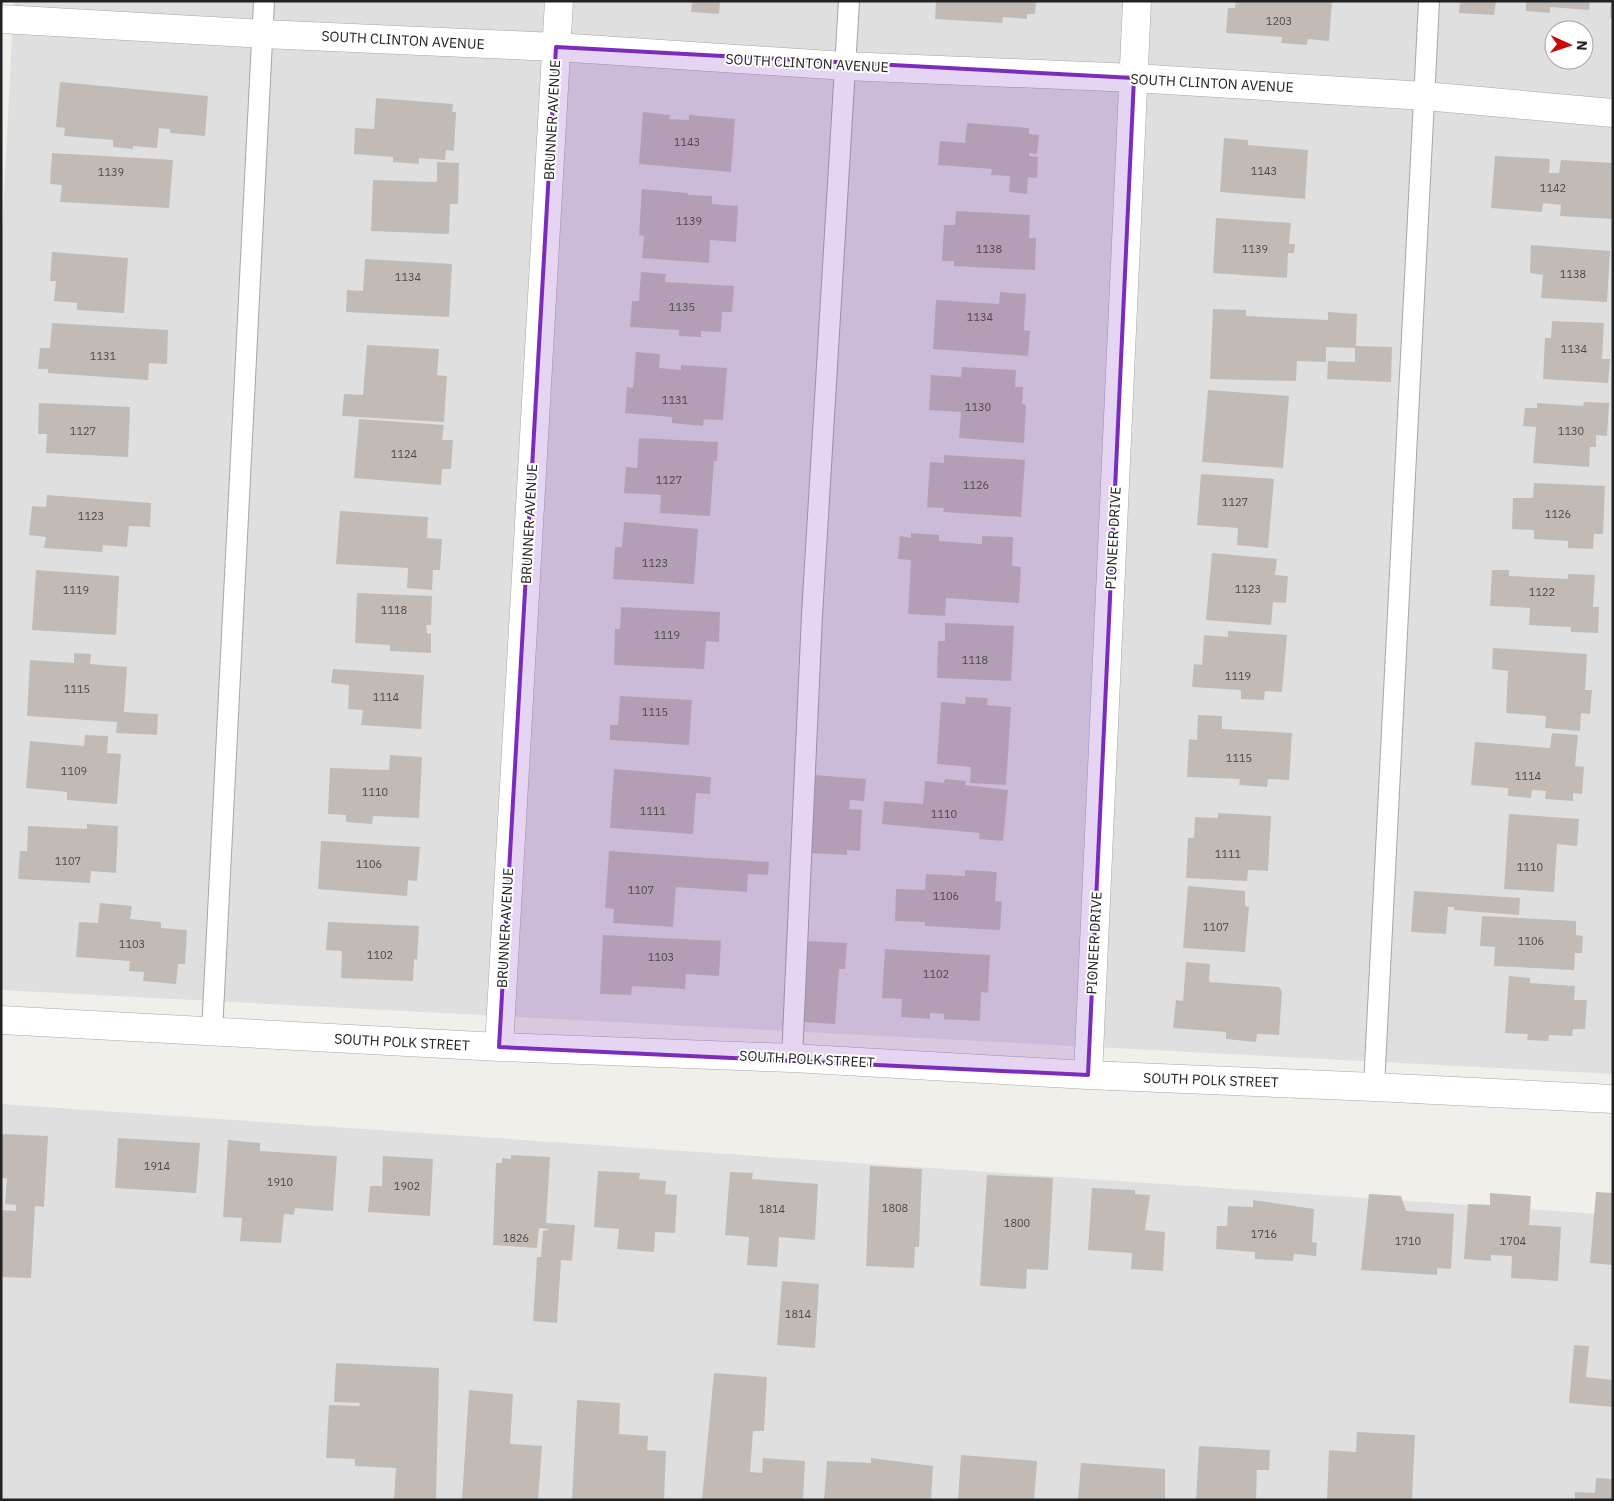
<svg xmlns="http://www.w3.org/2000/svg" width="1614" height="1501" font-family="'IBM Plex Sans',sans-serif">
  <style>
    .residential { fill: #e0dfdf; fill-rule: evenodd }
    .building { fill: #c2bbb5 }
    .lines { fill: none; stroke-linecap: round; stroke-linejoin: round }
    .service-casing { stroke: #a6a6a6; stroke-width: 22 }
    .minor-casing { stroke: #a6a6a6; stroke-width: 29 }
    .service { stroke: #fff; stroke-width: 20 }
    .minor { stroke: #fff; stroke-width: 28 }
    .marked { fill: #7b2cbf; fill-opacity: 0.2; stroke: #7b2cbf; stroke-width: 4; stroke-linejoin: round }
    .labels { text-anchor: middle; dominant-baseline: central; stroke-width: 4; stroke-linejoin: round; paint-order: stroke }
    .number-label { font-size: 11px; fill: #4a4847 }
    .street-label { font-size: 14px; fill: #222; stroke: #fff }
  </style>
  <rect width="100%" height="100%" fill="#f1efe9"/>
  <path class="residential" d="M14 1H1613V1074L1 990V252ZM1554 30H1584V60H1554Z
    M1 1104 1613 1215V1500H1Z"/>
  <path class="building" d="M692 1H720L719 14 691 12Z
    M936 1H1036L1035 14H1027V19L1003 17 1002 23 935 19Z
    M1236 1H1332L1329 41 1308 39 1307 45 1281 43 1282 37 1226 33 1228 8H1235Z
    M1460 1H1496L1494 15 1459 13Z
    M1526 1H1590L1589 10 1550 7V13L1526 11Z
    M1611 1H1613V19L1610 18Z
    M60 82 208 96 205 136 170 133V129L159 128 157 148 133 146V149L113 147V140L64 136 65 128 56 127Z
    M376 98 453 104 452 112H456L454 151 446 150 445 160 419 158V164L393 162V157L354 154 355 128 374 129Z
    M643 112 670 115 669 119 689 120V115L735 119 731 172 639 164Z
    M967 123 1029 128V134L1039 135 1037 154 1029 153V156L1038 157 1037 178 1028 177 1027 194 1009 192 1010 176 991 175 992 169 938 165 940 141 965 143Z
    M1224 138 1248 140V145L1308 150 1305 199 1220 192Z
    M52 153 173 160 169 208 60 202 62 185 50 184Z
    M1495 156 1550 159 1549 173H1559L1561 160 1613 163V219L1560 216 1561 205 1543 203 1542 212 1491 208Z
    M437 162 459 163 458 204H450L449 234 371 231 373 180 437 182Z
    M642 189 688 193V195L712 196V204L738 206 736 242 710 240 709 263 642 258 644 236 639 235Z
    M956 211 1030 215 1029 238H1036L1035 270 954 266V261H942L944 225H955Z
    M1216 218 1291 223 1289 244H1295L1294 253H1288L1287 278 1213 273Z
    M1531 245 1610 251 1607 302 1541 298 1543 275 1530 273Z
    M52 252 128 258 124 313 77 310V303L54 301 56 281H50Z
    M365 259 452 264 449 317 346 312 347 290 363 291Z
    M641 272 666 274 665 282 734 286 732 312H722L721 332 701 331V337L679 336V330L630 327 632 301H639Z
    M1000 292 1026 294 1024 330 1030 331 1028 356 933 349 936 300 999 304Z
    M1213 309 1246 310V316L1328 320V312L1357 314 1356 346 1392 347 1391 382 1327 379 1328 361 1355 362V348L1326 347V362L1297 361 1296 381 1210 379Z
    M1552 321 1604 323 1602 359H1610L1608 383 1543 379 1545 338H1551Z
    M52 323 168 330 167 364 149 363 148 380 48 373V369H38L40 348H50Z
    M367 345 439 349 437 375 447 376 444 422 342 416 344 394 363 395Z
    M636 352 660 354 659 368 681 370V365L727 368 723 420 704 419 703 426 672 423V417L625 413 627 387 633 388Z
    M962 367 1016 370 1015 387H1023L1022 404 1026 405 1024 443 959 438 961 412 929 410 931 375 961 377Z
    M1208 390 1289 396 1283 468 1202 462Z
    M1584 402 1609 403 1607 436 1596 435V447H1590L1589 467 1533 463 1536 427 1523 426 1525 408H1537V403L1583 406Z
    M39 403 130 407 128 457 46 453 47 434H38Z
    M359 419 444 425 442 440H453L451 469H442L441 485 354 478Z
    M639 438 718 442 717 461H714L710 516 660 513 661 495 624 493 626 467 637 468Z
    M944 455 1025 460 1021 517 943 512 944 508 927 507 930 462 944 463Z
    M1201 474 1274 479 1268 548 1237 545 1238 528 1197 525Z
    M1534 483 1605 486 1603 534H1594L1593 549 1568 548V541L1534 539V530L1512 529 1513 498H1533Z
    M47 495 151 503 150 527 129 526 127 547 103 545 102 552 44 548 46 537 29 535 32 506 46 507Z
    M340 511 428 517 427 538 442 539 440 570H433L432 590 407 588 408 568 336 564Z
    M624 522 698 529 694 584 613 579 615 547H622Z
    M911 533 939 535V541L982 544V536L1013 537 1012 566 1021 567 1019 603 946 598 945 616 908 614 911 560 898 559 900 536 911 538Z
    M1212 553 1277 559 1275 575 1288 576 1286 603 1273 602 1271 625 1206 620Z
    M36 570 119 576 116 635 32 630Z
    M1492 570H1509V576L1568 579V574L1595 575 1593 607H1599L1598 633 1571 632V627L1529 625 1530 608 1490 606Z
    M357 593 432 596 431 625H426L427 633 431 634V653L390 651V645L355 643Z
    M621 607 720 612 719 642 706 641 704 669 614 665 615 629H620Z
    M945 623 1014 626 1011 681 937 678 938 641H945Z
    M1228 631 1287 635 1282 692 1265 691 1264 700 1241 699V690L1192 687 1194 664 1202 665 1204 635 1228 637Z
    M1493 648 1587 654 1585 690H1592L1590 714 1581 713 1580 731 1545 728 1546 716 1506 713 1508 671 1492 669Z
    M74 653 91 654 90 664 127 667 124 712 158 714 157 735 116 733 117 722 27 716 30 660 74 663Z
    M333 669 424 675 421 729 361 725 363 710 348 709 349 685 331 683Z
    M620 696 692 700 689 745 610 740V725H618Z
    M966 697 988 698 987 705 1011 707 1006 785 970 783 971 767 937 764 941 702 965 704Z
    M1198 715 1222 716V729L1292 733 1289 780 1268 779 1267 787 1239 785 1240 779 1187 777 1189 739 1197 740Z
    M1552 733 1578 735 1575 766 1584 767 1582 794 1573 793V801L1545 799 1546 791 1532 790 1531 798 1508 796V788L1471 785 1475 742 1550 748Z
    M85 735 108 736 107 753 121 754 117 804 67 800V792L26 788 30 741 84 746Z
    M390 755 422 757 419 818 373 816 372 824 346 822V815L328 814 330 768 389 770Z
    M614 769 711 777 710 794 696 793 693 834 610 828Z
    M814 775 866 779 864 801 850 800 849 809 862 810 860 851 847 850V855L809 853Z
    M945 779 966 781 965 785 1008 790 1003 841 979 839 980 833 882 824 884 801 923 804 925 781 944 783Z
    M1218 813 1271 816 1268 871 1248 870 1247 881 1186 878 1188 838H1194L1195 817 1218 818Z
    M1509 814 1579 819 1577 846 1557 844 1554 892 1504 889Z
    M87 824 118 826 116 873 91 871 90 883 18 879 20 851H27L28 826 87 829Z
    M321 841 420 847 417 881 408 880 407 896 318 889Z
    M609 851 769 862 768 875 748 874 747 892 676 887 673 927 613 923 614 909 605 908Z
    M965 870 997 872 995 901 1002 902 1000 930 925 926V922L895 921 896 889 925 890 926 874 965 876Z
    M1188 886 1245 891V906L1249 907 1245 952 1183 948Z
    M1414 891 1520 898 1519 915 1454 910V907H1448L1446 934 1411 932Z
    M100 903 132 906 130 919 161 922V928L187 930 185 964H178L176 984 143 981 144 972 129 971 130 961 76 957 79 922 98 923Z
    M1482 916 1576 921V935L1583 936 1582 953H1575L1574 970 1494 966 1495 947 1480 946Z
    M328 922 419 926 417 960 414 959 413 981 341 978 342 951 326 950Z
    M603 935 721 941 719 976 686 974 685 989 632 986 631 995 600 994Z
    M806 941 847 943 845 969H839L835 1024 801 1022Z
    M885 949 990 955 988 993 981 992 980 1021 944 1019V1014L930 1013V1019L901 1017 902 999 882 998Z
    M1186 962 1210 964 1209 982 1279 987 1282 992 1279 1035 1257 1034 1256 1042 1226 1039V1032L1173 1028 1176 1000 1183 1001Z
    M1509 976 1530 978V983L1575 986 1574 1000H1587L1585 1029H1573L1572 1036 1549 1035 1548 1041 1527 1040 1528 1034 1505 1033Z
    M1 1134 48 1136 44 1207 35 1206 31 1278 1 1277V1210L16 1211V1205L5 1204 7 1178H1Z
    M118 1138 200 1143 196 1193 115 1188Z
    M228 1140 260 1143V1151L337 1156 333 1211 295 1208 294 1215 284 1214 281 1243 240 1241 242 1218 223 1217Z
    M511 1155 550 1157 546 1223 575 1225 572 1261 561 1260 557 1323 533 1321 537 1257H541L543 1231 550 1229 539 1228 537 1248 493 1245 496 1163H502V1158L511 1159Z
    M383 1156 433 1159 430 1216 368 1212 370 1186H382Z
    M870 1166 922 1169 919 1247H915L914 1268 866 1266Z
    M598 1171 640 1173 639 1179 666 1181 665 1194 677 1195 675 1233 655 1232 654 1252 617 1249 619 1229 594 1227Z
    M730 1172 753 1173 752 1179 818 1184 815 1240 779 1237 777 1267 747 1265 749 1237 725 1235Z
    M987 1175 1053 1178 1048 1270 1027 1269 1026 1289 980 1286Z
    M1092 1188 1135 1190V1194L1150 1195 1145 1230 1165 1232 1163 1271 1131 1269 1132 1253 1088 1250Z
    M1596 1192 1613 1193V1265L1590 1263Z
    M1490 1193 1531 1196 1529 1225 1561 1227 1558 1281 1511 1278 1512 1256 1491 1255V1261L1464 1259 1468 1204 1490 1205Z
    M1369 1194 1401 1196 1406 1211 1454 1214 1451 1269 1437 1268V1275L1361 1270Z
    M1253 1200 1314 1209 1312 1242 1317 1243 1316 1256 1294 1254 1293 1261 1255 1259V1252L1216 1249 1217 1226H1227L1228 1206 1253 1207Z
    M782 1281 819 1284 815 1348 777 1345Z
    M1574 1345 1589 1346 1586 1377 1613 1380V1407L1569 1403Z
    M336 1363 439 1368 436 1500H394L396 1468 355 1466V1459L326 1458 329 1405 359 1406 360 1403 334 1402Z
    M714 1373 767 1377 764 1431H753L750 1472 762 1473 763 1458 805 1461 803 1500H702Z
    M469 1390 513 1394 510 1444 542 1446 538 1500H462Z
    M577 1400 620 1403 619 1434 648 1436 647 1450 666 1451 664 1500H572Z
    M1357 1432 1415 1435 1412 1500H1327L1329 1450 1356 1452Z
    M1199 1446 1270 1450 1269 1470H1257L1256 1500H1196Z
    M961 1455 1037 1461 1034 1500H958Z
    M871 1458 933 1466 931 1500H824L827 1461 871 1463Z
    M1081 1463 1165 1469V1500H1078Z
    M1596 1478 1613 1479V1500H1575V1492L1595 1493Z"/>
  <g class="lines">
    <defs>
      <path id="service" d="M212 1032 264 1
        M792 1058 812 615 849 1
        M1374 1087 1429 1"/>
      <path id="minor" d="M1 19 263 34 556 47 845 66 1134 78 1425 96 1613 113
        M1 1020 499 1047 792 1058 1088 1075 1374 1087 1613 1099
        M499 1047 559 1
        M1088 1075 1137 1"/>
    </defs>
    <use href="#service" class="service-casing"/>
    <use href="#minor" class="minor-casing"/>
    <use href="#service" class="service"/>
    <use href="#minor" class="minor"/>
  </g>
  <path class="marked" d="M556 47 1134 78 1088 1075 499 1047Z"/>
  <g class="labels">
    <g class="number-label">
      <text x="1279" y="21">1203</text>
      <text x="687" y="142">1143</text>
      <text x="1264" y="171">1143</text>
      <text x="111" y="172">1139</text>
      <text x="1553" y="188">1142</text>
      <text x="689" y="221">1139</text>
      <text x="989" y="249">1138</text>
      <text x="1255" y="249">1139</text>
      <text x="1573" y="274">1138</text>
      <text x="408" y="277">1134</text>
      <text x="682" y="307">1135</text>
      <text x="980" y="317">1134</text>
      <text x="1574" y="349">1134</text>
      <text x="103" y="356">1131</text>
      <text x="675" y="400">1131</text>
      <text x="978" y="407">1130</text>
      <text x="83" y="431">1127</text>
      <text x="1571" y="431">1130</text>
      <text x="404" y="454">1124</text>
      <text x="669" y="480">1127</text>
      <text x="976" y="485">1126</text>
      <text x="1235" y="502">1127</text>
      <text x="1558" y="514">1126</text>
      <text x="91" y="516">1123</text>
      <text x="655" y="563">1123</text>
      <text x="1248" y="589">1123</text>
      <text x="76" y="590">1119</text>
      <text x="1542" y="592">1122</text>
      <text x="394" y="610">1118</text>
      <text x="667" y="635">1119</text>
      <text x="975" y="660">1118</text>
      <text x="1238" y="676">1119</text>
      <text x="77" y="689">1115</text>
      <text x="386" y="697">1114</text>
      <text x="655" y="712">1115</text>
      <text x="1239" y="758">1115</text>
      <text x="74" y="771">1109</text>
      <text x="1528" y="776">1114</text>
      <text x="375" y="792">1110</text>
      <text x="653" y="811">1111</text>
      <text x="944" y="814">1110</text>
      <text x="1228" y="854">1111</text>
      <text x="68" y="861">1107</text>
      <text x="369" y="864">1106</text>
      <text x="1530" y="867">1110</text>
      <text x="641" y="890">1107</text>
      <text x="946" y="896">1106</text>
      <text x="1216" y="927">1107</text>
      <text x="1531" y="941">1106</text>
      <text x="132" y="944">1103</text>
      <text x="380" y="955">1102</text>
      <text x="661" y="957">1103</text>
      <text x="936" y="974">1102</text>
      <text x="157" y="1166">1914</text>
      <text x="280" y="1182">1910</text>
      <text x="407" y="1186">1902</text>
      <text x="895" y="1208">1808</text>
      <text x="772" y="1209">1814</text>
      <text x="1017" y="1223">1800</text>
      <text x="1264" y="1234">1716</text>
      <text x="516" y="1238">1826</text>
      <text x="1408" y="1241">1710</text>
      <text x="1513" y="1241">1704</text>
      <text x="798" y="1314">1814</text>
    </g>
    <g class="street-label">
      <text transform="translate(403 40) rotate(3)">SOUTH CLINTON AVENUE</text>
      <text transform="translate(807 63) rotate(3)">SOUTH CLINTON AVENUE</text>
      <text transform="translate(1212 83) rotate(3)">SOUTH CLINTON AVENUE</text>
      <text transform="translate(552 120) rotate(-87)">BRUNNER AVENUE</text>
      <text transform="translate(529 524) rotate(-87)">BRUNNER AVENUE</text>
      <text transform="translate(1113 538) rotate(-87)">PIONEER DRIVE</text>
      <text transform="translate(505 928) rotate(-87)">BRUNNER AVENUE</text>
      <text transform="translate(1094 943) rotate(-87)">PIONEER DRIVE</text>
      <text transform="translate(402 1042) rotate(3)">SOUTH POLK STREET</text>
      <text transform="translate(807 1059) rotate(3)">SOUTH POLK STREET</text>
      <text transform="translate(1211 1080) rotate(2)">SOUTH POLK STREET</text>
    </g>
  </g>
  <rect width="1614" height="1501" fill="none" stroke="#222222" stroke-width="5"/>
  <g transform="translate(1569 45) rotate(93)"><circle r="24" fill="#ffffff" stroke="#a7a7a7"/>
  <path d="M0-4L9 19L0 12L-9 19Z" fill="#cc0807"/>
  <text y="-8" font-size="14" font-weight="bold" text-anchor="middle" fill="#222222">N</text>
  </g>
</svg>
